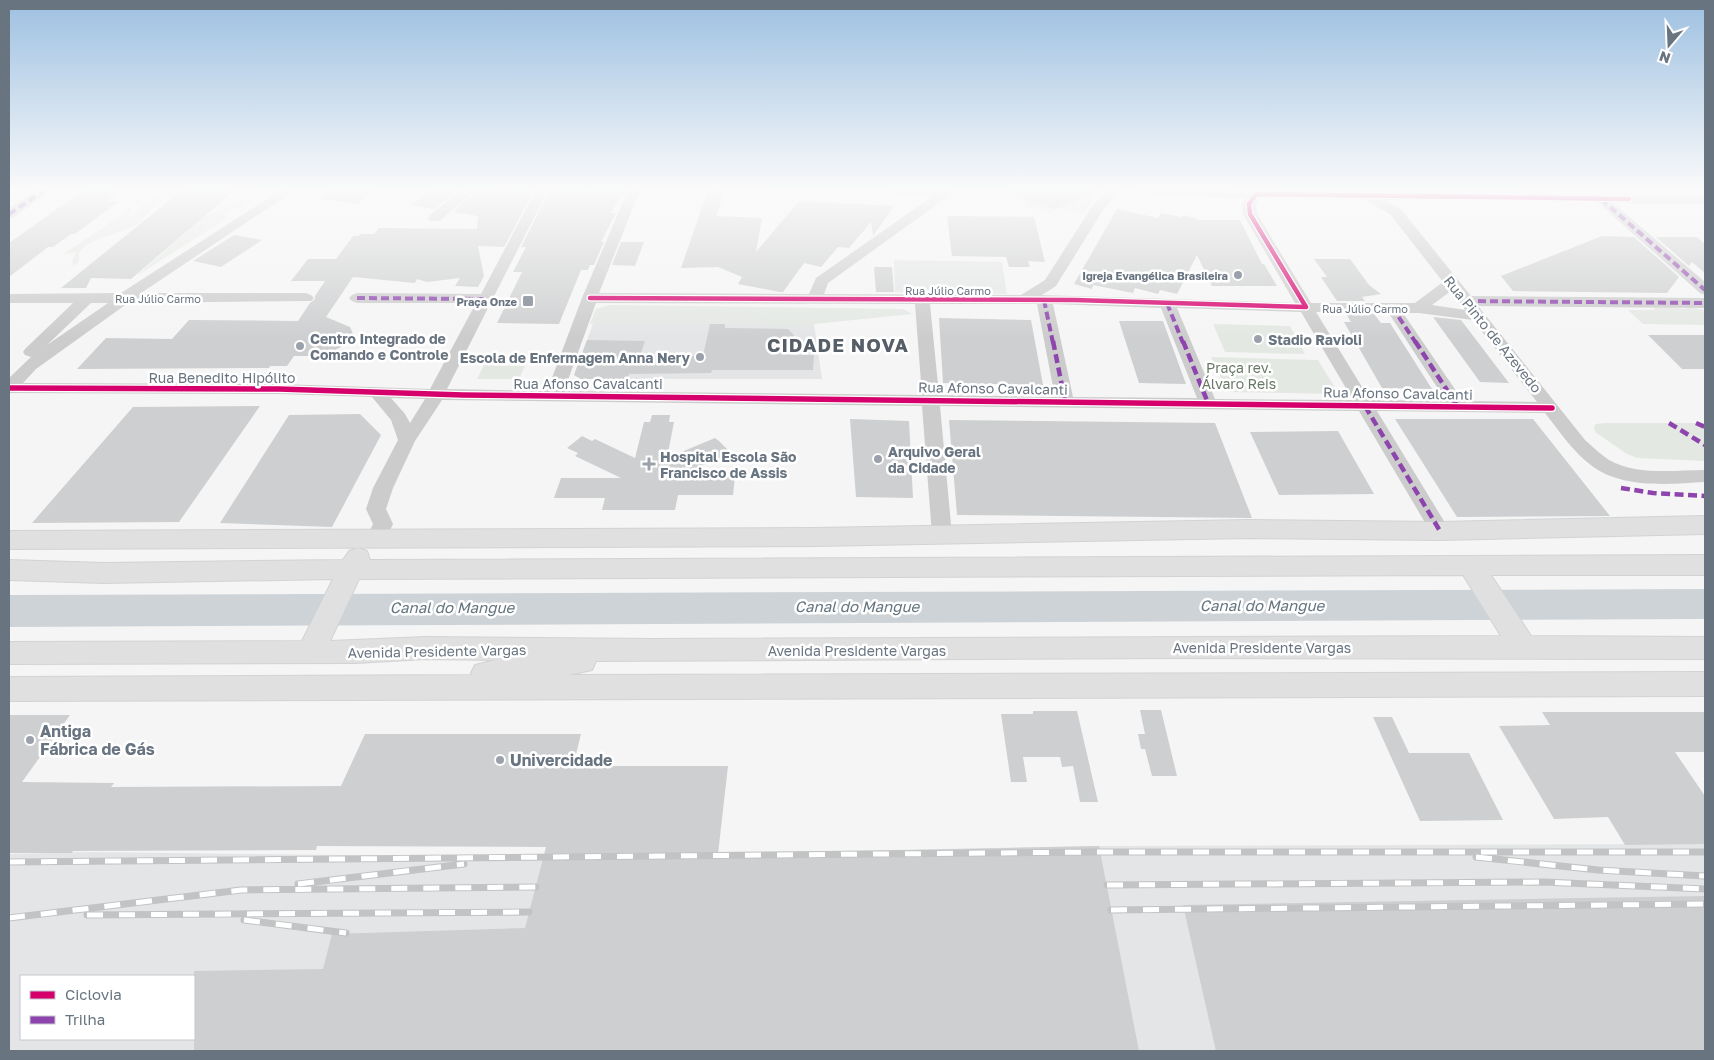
<svg xmlns="http://www.w3.org/2000/svg" width="1714" height="1060" font-family="'Golos Text',sans-serif">
  <style>
    .built { fill: #e4e5e6; fill-rule: evenodd }
    .green { fill: #e4e8e3 }
    .water { fill: #ced3d7 }
    .building { fill: #cecfd0 }
    .lines { fill: none; stroke-linecap: round; stroke-linejoin: round }
    .major-casing { stroke: #d2d3d4; stroke-width: 2 }
    .minor { fill: #cccccd; fill-rule: evenodd }
    .major { fill: #e0e0e1; fill-rule: evenodd }
    .rail-casing { stroke: #c2c3c4; stroke-width: 7 }
    .rail { stroke: #fff; stroke-width: 5; stroke-dasharray: 16; stroke-linecap: butt }
    .quiet-far1 { stroke: #8e44ad; stroke-width: 4; stroke-dasharray: 8 4; stroke-linecap: butt }
    .quiet { stroke: #8e44ad; stroke-width: 4.5; stroke-dasharray: 9 4.5; stroke-linecap: butt }
    .cycleway-far1-casing { stroke: #fff; stroke-width: 7 }
    .cycleway-casing { stroke: #fff; stroke-width: 8 }
    .cycleway-far1 { stroke: #d6006c; stroke-width: 4.5 }
    .cycleway { stroke: #d6006c; stroke-width: 5.5 }
    .poi-dot { fill: #9aa1aa; stroke: #fff; stroke-width: 2 }
    .labels { text-anchor: middle; dominant-baseline: central; stroke-width: 5; stroke-linejoin: round; paint-order: stroke }
    .far-poi-label { font-size: 11px; font-weight: bold; fill: #697481; stroke: #fff; text-anchor: end }
    .far-street-label { font-size: 11px; fill: #697481; stroke: #fff }
    .street-label { font-size: 14px; fill: #697481; stroke: #fff }
    .poi-label { font-size: 14px; font-weight: bold; fill: #697481; stroke: #fff; text-anchor: start }
    .park-label { font-size: 14px; fill: #697967; stroke: #fff }
    .water-label { font-size: 15px; font-style: italic; fill: #64747e; stroke: #fff }
    .near-poi-label { font-size: 16px; font-weight: bold; fill: #697481; stroke: #fff; text-anchor: start }
    .district-label { font-size: 19px; font-weight: bold; letter-spacing: 1px; fill: #565e67; stroke: #fff }
  </style>
  <rect width="100%" height="100%" fill="#f5f5f5"/>
  <path class="built" d="M987 190H1099L1083 214 1057 208 1052 213 1022 205 1027 202Z
    M894 260 1002 262 1007 294 895 292Z
    M593 324H814L822 379H581L574 375Z
    M1705 844V1051H9V854L88 852 520 857 1099 846ZM21 976H194V1039H21Z"/>
  <path class="green" d="M147 190H152L148 196 131 207 130 214 126 219 136 214 142 204 166 190H180C173 196 164 199 156 204 149 210 145 219 137 224 122 234 89 237 79 253V261L74 266 72 261 76 252 62 255 123 214Z
    M243 190H262L244 205 224 213 226 217 224 220 135 277 205 216 236 203 241 198Z
    M609 305 903 309 913 314 814 324H590L596 309Z
    M1655 307 1686 309 1688 307 1705 310V325L1643 324 1628 310H1653Z
    M1213 324 1290 326 1305 354 1225 352Z
    M1211 357 1318 360 1339 394 1228 392Z
    M484 365 525 366 519 379H477Z
    M1605 423H1705V461L1637 458 1627 454 1595 432 1594 427 1596 424Z"/>
  <path class="water" d="M1705 589V619L9 627V595Z"/>
  <path class="building" d="M84 190 121 191 107 201H119L75 234H71L53 247H48L9 277V243Z
    M182 190H235L131 279 91 278 86 288H61Z
    M322 190H376L358 204 321 199Z
    M430 190H458L434 209 411 205Z
    M477 190H534L504 247 478 246 484 276 478 287 455 286 460 278 427 282 417 279 415 283 353 277 326 317 350 327 353 334 350 339 341 347 329 353 316 356H294L287 366H270L269 368 77 369 106 338 172 339 189 320 298 321 310 303 315 299V296L325 281H291L308 259H336L353 236H358L360 234H374L379 228 477 229 478 216 453 212Z
    M550 190 596 191V190H624L611 213H616L601 242H604L594 265H590L588 270H581L559 324 497 323 522 272H513L526 247H521Z
    M708 190H725L716 216 762 218 756 252 799 201 894 206 873 236 871 222 849 248 838 247 821 267 804 263 783 292H780L738 284 742 277 718 267 681 268Z
    M1007 190H1102L1056 209 1007 193Z
    M1117 209 1158 218 1161 213 1181 217 1184 215 1200 220H1240L1262 264H1264L1277 286H1212L1197 255 1177 294 1160 290 1158 294 1135 288 1133 293 1093 285 1092 289 1074 284Z
    M947 216 1034 217 1045 262 1028 261 1030 267H1009L1006 257 952 256Z
    M234 235 262 240 221 267 193 261Z
    M1602 236 1634 237 1679 277 1667 293 1513 291 1501 276Z
    M1656 237H1697L1705 244V273L1692 262 1689 266Z
    M621 242H644L635 266 612 265Z
    M1314 259H1350L1369 285 1381 294 1362 297 1365 301H1337L1321 277H1327Z
    M874 267H892L894 292H876Z
    M1346 314H1374L1381 323H1390L1432 389 1382 388 1344 322H1351Z
    M1433 317 1461 320 1509 383 1480 382Z
    M939 318 1031 320 1043 385 943 383Z
    M1119 321H1163L1186 384 1139 383Z
    M710 324H725V328L788 329 794 335 793 355H814L813 370H712L711 373 629 374 628 379H581L574 375 587 340 645 341 640 356H703Z
    M1648 335H1705V369H1682Z
    M260 406 179 522 32 523 133 407Z
    M360 414 381 435 332 527 220 523 289 415Z
    M652 415H670L669 422H674L667 458 715 438 719 441 731 453 678 476H735L733 495H678L675 510H602L605 498H554L561 478H621L575 456 578 453 567 448 582 436 592 441 595 439 635 458 644 422H650Z
    M850 419 909 421 913 498 856 497Z
    M1395 419H1533L1610 516 1457 517Z
    M949 420 1215 423 1252 518 957 515Z
    M1338 431 1374 494 1279 495 1250 432Z
    M1140 710H1161L1177 776H1152L1145 749H1141L1138 734H1145Z
    M1033 711H1077L1098 802H1080L1073 766 1062 767 1060 757H1023L1027 782H1011L1001 714H1033Z
    M1542 712H1705V752H1675L1705 796V844L1625 845 1608 817 1554 819 1499 726 1550 725Z
    M9 715H70L22 782 114 783 111 787 341 786 365 734H581L573 766H728L718 854 1099 846 1139 1051H194V971L323 969 332 934 525 928 546 847 317 846 316 850 73 851 72 853H9Z
    M1373 717H1392L1409 753H1469L1503 820 1420 821Z
    M1705 896V1051H1216L1183 905Z"/>
  <g class="lines">
    <defs>
      <path id="major" d="M1705 516V534L1440 540 1248 538 816 546 9 549V531L816 528 1248 520 1440 522Z
        M358 548 367 551 370 560 1705 555V575H1491L1531 636 1705 637V659L1177 658 596 661 592 670 568 675 1705 672V696L9 701V677L472 675 471 673 475 665 496 660 425 659 356 663 9 664V642L302 641 333 579 104 583 9 580V560L104 563 343 560 349 551ZM1463 575 1501 636 653 639 425 637 330 641 359 579Z"/>
    </defs>
    <use href="#major" class="major-casing"/>
    <path class="minor" d="M37 190H51L14 217 9 218V208Z
      M281 190H295L141 293H306L311 295 314 298 311 301 128 303 36 369 23 383 279 384 430 389 476 303H357L352 301 349 298 352 295 357 293 481 294 536 190H548L447 389 547 391 582 298 628 190H640L599 293 809 294 816 278 933 196 892 194 887 193 886 190H957L828 283 824 294 1021 295 1045 280 1091 208 1107 190H1120L1103 210 1056 286 1042 295 1295 303 1243 214 1242 204 1247 198 1143 194 1138 193 1137 190 1705 196V204L1613 203 1705 282V295L1700 293 1597 202 1382 200 1400 208 1471 296 1705 298V308L1478 306 1585 440C1593 447 1600 454 1609 460 1637 476 1675 470 1705 470V482C1669 484 1623 489 1592 466 1573 452 1560 432 1545 413L1377 411 1450 531 1447 536 1440 538 1433 536 1359 411 940 406 952 535 949 540 942 542 935 540 932 535 922 406 442 400 415 441 393 488 386 509 393 524 383 544 376 546 369 544 366 539 373 524 366 509 373 488 398 440 391 420 372 397 279 394 9 393V378L31 357 25 355 23 352 25 349 73 303H9V294L121 293ZM1260 198 1363 199 1390 214 1443 282 1415 303H1311L1257 214 1256 204ZM1451 291 1465 310 1432 305ZM91 303H108L47 345ZM596 303 915 304 922 395 564 391ZM930 304H1037L1055 397 939 395ZM1053 304 1161 308 1197 398 1073 397ZM1177 308 1301 312 1353 400 1215 399ZM1316 312H1388L1446 401 1370 400ZM1403 313H1419L1473 320 1537 402 1463 401ZM391 398 425 399 410 423 405 414Z
      M461 190H475L440 221H430L428 218 430 215Z"/>
    <use href="#major" class="major"/>
    <defs>
      <path id="rail" d="M1476 857 1598 870 1705 876
        M9 862 1100 852H1705
        M298 884 464 864
        M1107 885 1543 882 1705 889
        M1111 910 1705 904
        M87 915 529 912
        M9 918 241 890 536 887
        M244 920 346 933"/>
    </defs>
    <use href="#rail" class="rail-casing"/>
    <use href="#rail" class="rail"/>
    <path class="quiet-far1" d="M1601 199 1705 290
      M9 214 45 190
      M357 298 484 299
      M1044 300 1053 343
      M1466 301 1705 303
      M1167 303 1183 343
      M1392 307 1416 343"/>
    <path class="quiet" d="M1053 341 1065 401
      M1183 341 1208 403
      M1415 341 1458 407
      M1365 406 1440 531
      M1669 423 1705 445
      M1696 423 1705 427
      M1621 488 1653 493 1705 496"/>
    <defs>
      <path id="cycleway-far1" d="M590 298 1075 300 1306 307
        M1306 307 1250 214 1249 204 1256 194 1629 199"/>
      <path id="cycleway" d="M9 388 279 389 463 395 1552 408"/>
    </defs>
    <use href="#cycleway-far1" class="cycleway-far1-casing"/>
    <use href="#cycleway" class="cycleway-casing"/>
    <use href="#cycleway-far1" class="cycleway-far1"/>
    <use href="#cycleway" class="cycleway"/>
  </g>
  <linearGradient id="sky" x2="0" y2="1"><stop stop-color="#9dc0e1"/><stop offset="0.56" stop-color="#fafafa"/><stop offset="1" stop-color="#fafafa" stop-opacity="0"/></linearGradient>
  <rect width="1714" height="338" fill="url(#sky)"/>
  <g class="poi-dot">
    <circle cx="1238" cy="275" r="5"/>
    <rect x="522" y="295" width="12" height="12" rx="2.5"/>
    <circle cx="1258" cy="339" r="5"/>
    <circle cx="300" cy="346" r="5"/>
    <circle cx="700" cy="357" r="5"/>
    <circle cx="878" cy="459" r="5"/>
    <path d="M646.5 456.5h5v5h5v5h-5v5h-5v-5h-5v-5h5z"/>
    <circle cx="30" cy="740" r="5"/>
    <circle cx="500" cy="760" r="5"/>
  </g>
  <g class="labels">
    <g class="far-poi-label">
      <text x="1228" y="275">Igreja Evangélica Brasileira</text>
      <text x="517" y="301">Praça Onze</text>
    </g>
    <g class="far-street-label">
      <text x="948" y="290">Rua Júlio Carmo</text>
      <text x="158" y="298">Rua Júlio Carmo</text>
      <text x="1365" y="308">Rua Júlio Carmo</text>
    </g>
    <g class="street-label">
      <text transform="translate(1493 334) rotate(51)">Rua Pinto de Azevedo</text>
      <text x="222" y="377">Rua Benedito Hipólito</text>
      <text x="588" y="383">Rua Afonso Cavalcanti</text>
      <text transform="translate(993 388) rotate(1)">Rua Afonso Cavalcanti</text>
      <text transform="translate(1398 393) rotate(1)">Rua Afonso Cavalcanti</text>
      <text x="1262" y="647">Avenida Presidente Vargas</text>
      <text x="857" y="650">Avenida Presidente Vargas</text>
      <text transform="translate(437 651) rotate(-1)">Avenida Presidente Vargas</text>
    </g>
    <g class="poi-label">
      <text x="310" y="338">Centro Integrado de<tspan x="310" dy="16">Comando e Controle</tspan></text>
      <text x="1268" y="339">Stadio Ravioli</text>
      <text x="690" y="357" text-anchor="end">Escola de Enfermagem Anna Nery</text>
      <text x="888" y="451">Arquivo Geral<tspan x="888" dy="16">da Cidade</tspan></text>
      <text x="660" y="456">Hospital Escola São<tspan x="660" dy="16">Francisco de Assis</tspan></text>
    </g>
    <g class="park-label">
      <text x="1239" y="367">Praça rev.<tspan x="1239" dy="16">Álvaro Reis</tspan></text>
    </g>
    <g class="water-label">
      <text x="1262" y="605">Canal do Mangue</text>
      <text x="857" y="606">Canal do Mangue</text>
      <text x="452" y="607">Canal do Mangue</text>
    </g>
    <g class="near-poi-label">
      <text x="40" y="731">Antiga<tspan x="40" dy="18">Fábrica de Gás</tspan></text>
      <text x="510" y="760">Univercidade</text>
    </g>
    <g class="district-label">
      <text x="838" y="344">CIDADE NOVA</text>
    </g>
  </g>
  <rect width="1714" height="1060" fill="none" stroke="#697481" stroke-width="20"/>
  <rect x="20" y="975" width="175" height="65" fill="#ffffff" stroke="#c3c7cd"/>
  <rect x="30" y="991" width="25" height="8" fill="#d6006c" stroke="#c3c7cd"/>
  <text x="65" y="1000" font-size="15" fill="#697481">Ciclovia</text>
  <rect x="30" y="1016" width="25" height="8" fill="#8e44ad" stroke="#c3c7cd"/>
  <text x="65" y="1025" font-size="15" fill="#697481">Trilha</text>
  <g transform="translate(1669 45) rotate(199)" stroke="#ffffff" stroke-width="4" paint-order="stroke">
  <path d="M0-4L9 19L0 12L-9 19Z" fill="#697481"/>
  <text y="-8" font-size="14" font-weight="bold" text-anchor="middle" fill="#697481">N</text>
  </g>
</svg>
